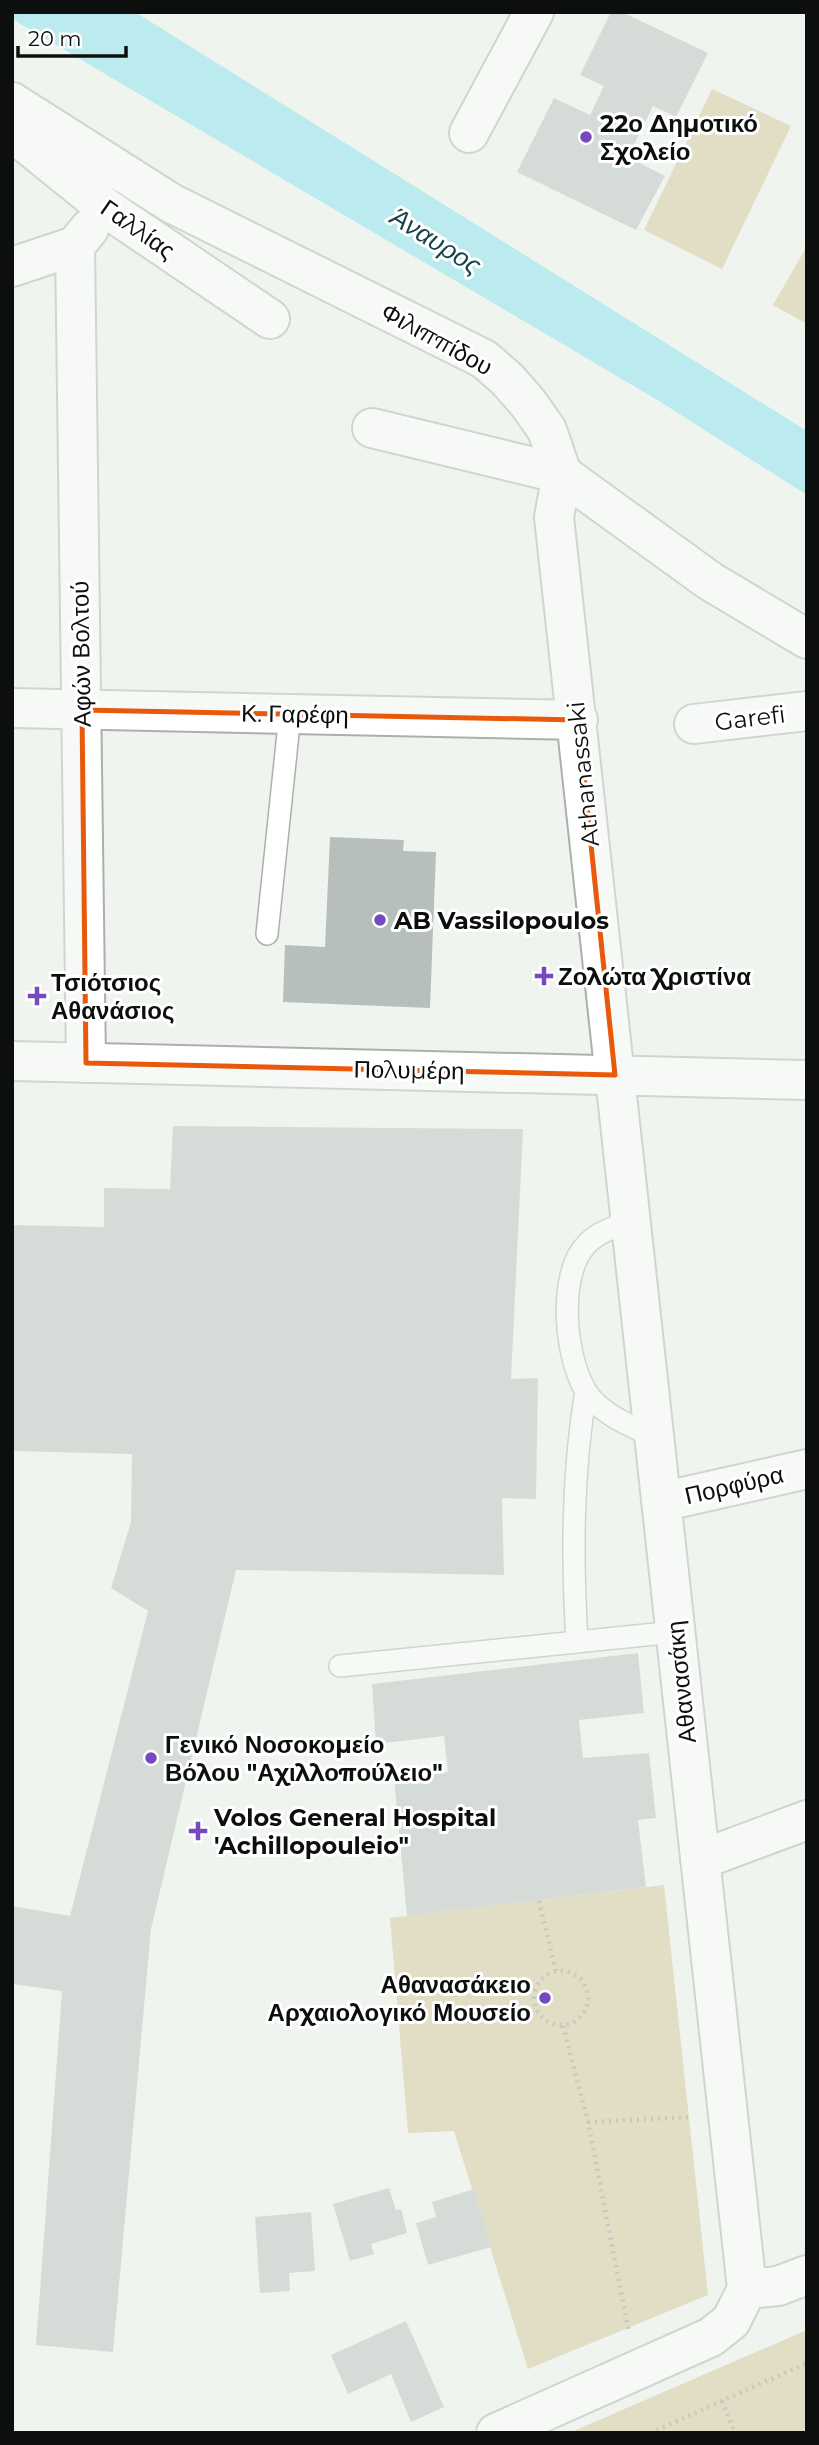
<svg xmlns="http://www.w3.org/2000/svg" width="819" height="2445" font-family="Montserrat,sans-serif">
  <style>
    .green { fill: #d3c092 }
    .water { fill: #7ee1ef }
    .building { fill: #b7bfbd }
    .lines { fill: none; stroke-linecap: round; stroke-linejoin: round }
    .lane-casing { stroke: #acb0ac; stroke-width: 24 }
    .street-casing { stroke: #acb0ac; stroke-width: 42 }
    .secondary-casing { stroke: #acb0ac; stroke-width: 42 }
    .path { stroke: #909490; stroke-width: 4.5; stroke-dasharray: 2 5; stroke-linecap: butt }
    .lane { stroke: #fff; stroke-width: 21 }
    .street { stroke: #fff; stroke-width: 38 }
    .secondary { stroke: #fff; stroke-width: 38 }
    .marked { fill: none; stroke: #e8590c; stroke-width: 5; stroke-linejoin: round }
    .poi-dot { fill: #7649c1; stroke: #fff; stroke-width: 2.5 }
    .labels { text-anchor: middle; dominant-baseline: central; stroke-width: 6; stroke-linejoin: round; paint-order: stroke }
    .poi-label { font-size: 24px; font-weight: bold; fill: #0d0f0e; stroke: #fff; text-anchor: start }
    .street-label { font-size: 24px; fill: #0d0f0e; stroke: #fff }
    .water-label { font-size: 26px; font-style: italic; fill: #17454b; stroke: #fff }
  </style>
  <rect width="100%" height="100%" fill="#eff4ef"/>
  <path class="green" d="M712 89 791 126 722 269 644 230Z
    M807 246V324L773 305Z
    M664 1885 708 2295 528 2369 454 2131 408 2133 390 1918Z
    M807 2330V2433H569Z"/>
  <path class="water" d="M12 12H135L807 431V495L659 401 12 19Z"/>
  <path class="building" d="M611 12H622L708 53 676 117 653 106 628 157 665 176 636 230 517 172 554 98 590 115 604 86 580 75Z
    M330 837 404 840 403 851 436 852 430 1008 283 1002 285 945 325 947Z
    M173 1126 523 1129 511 1379 538 1378 536 1499 502 1498 504 1575 236 1570 151 1929 113 2352 36 2345 62 1991 12 1984V1906L70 1916 148 1611 111 1588 131 1522 132 1454 12 1451V1225L104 1227V1188L170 1189Z
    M638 1653 644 1713 579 1720 583 1758 649 1753 656 1818 638 1820 646 1887 407 1916 394 1778 448 1772 444 1736 376 1744 372 1684Z
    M389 2188 396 2210 401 2209 407 2233 371 2244 374 2254 350 2261 333 2204Z
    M474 2189 491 2247 428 2265 416 2223 436 2217 432 2202Z
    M311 2212 315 2271 289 2273 290 2291 260 2293 255 2217Z
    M406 2321 444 2407 411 2422 391 2374 348 2394 331 2355Z"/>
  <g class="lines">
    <defs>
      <path id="lane" d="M267 934 290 714
        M630 1222C615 1227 598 1232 587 1244 556 1274 565 1366 590 1397 607 1417 631 1426 654 1437
        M577 1642C572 1557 572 1475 586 1391
        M340 1666 675 1632"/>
      <path id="street" d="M12 102 171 203 484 359 507 379 528 403 547 430 562 474 710 581 807 639
        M12 132 106 208 270 319
        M469 133 534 12
        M75 246 86 1063
        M12 267 75 246 89 229
        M372 428 562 474 554 517 747 2289 731 2321 711 2337 496 2433
        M12 708 578 720
        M694 724 807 711
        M661 1502 807 1469
        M700 1860 807 1820
        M747 2289 778 2286 807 2275"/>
      <path id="secondary" d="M12 1061 807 1080"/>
    </defs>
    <use href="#lane" class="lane-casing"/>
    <use href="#street" class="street-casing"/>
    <use href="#secondary" class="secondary-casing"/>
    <path class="path" d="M539 1901 556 1971
      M534 1998a27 27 0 1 1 54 0a27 27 0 1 1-54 0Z
      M563 2026 588 2122 629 2333
      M588 2122 692 2117
      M722 2401 735 2433
      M650 2433 807 2363"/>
    <use href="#lane" class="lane"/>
    <use href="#street" class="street"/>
    <use href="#secondary" class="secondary"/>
  </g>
  <path d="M0 0H819V2445H0ZM82 710 578 720 615 1075 86 1063Z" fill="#eff4ef" fill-opacity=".55" fill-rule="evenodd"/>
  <path class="marked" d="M82 710 578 720 615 1075 86 1063Z"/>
  <g class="poi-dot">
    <circle cx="586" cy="137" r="7"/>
    <circle cx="380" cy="920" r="7"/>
    <path d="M540.5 965.5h7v7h7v7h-7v7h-7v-7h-7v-7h7z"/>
    <path d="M33.5 985.5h7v7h7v7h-7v7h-7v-7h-7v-7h7z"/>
    <circle cx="151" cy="1758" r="7"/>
    <path d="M194.5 1820.5h7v7h7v7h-7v7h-7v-7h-7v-7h7z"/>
    <circle cx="545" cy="1998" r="7"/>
  </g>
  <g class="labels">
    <g class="poi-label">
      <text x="600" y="123">22ο Δημοτικό<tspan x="600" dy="28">Σχολείο</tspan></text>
      <text x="394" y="920">AB Vassilopoulos</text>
      <text x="558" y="976">Ζολώτα Χριστίνα</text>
      <text x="51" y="982">Τσιότσιος<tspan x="51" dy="28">Αθανάσιος</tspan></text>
      <text x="165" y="1744">Γενικό Νοσοκομείο<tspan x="165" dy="28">Βόλου "Αχιλλοπούλειο"</tspan></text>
      <text x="214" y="1817">Volos General Hospital<tspan x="214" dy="28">'Achillopouleio"</tspan></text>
      <text x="531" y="1984" text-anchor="end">Αθανασάκειο<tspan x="531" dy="28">Αρχαιολογικό Μουσείο</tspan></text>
    </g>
    <g class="street-label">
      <text transform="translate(138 229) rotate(35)">Γαλλίας</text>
      <text transform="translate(437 339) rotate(29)">Φιλιππίδου</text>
      <text transform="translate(81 654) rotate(-91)">Αφών Βολτού</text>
      <text transform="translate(295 714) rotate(1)">Κ. Γαρέφη</text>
      <text transform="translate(750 718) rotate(-7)">Garefi</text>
      <text transform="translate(583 774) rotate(-96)">Athanassaki</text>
      <text transform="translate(409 1070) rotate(1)">Πολυμέρη</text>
      <text transform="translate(734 1485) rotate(-13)">Πορφύρα</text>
      <text transform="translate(681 1682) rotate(-96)">Αθανασάκη</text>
    </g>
    <g class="water-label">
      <text transform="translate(436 241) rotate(32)">Άναυρος</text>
    </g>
  </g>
  <rect width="819" height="2445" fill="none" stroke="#0d0f0e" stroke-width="28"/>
  <path d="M18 46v10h108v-10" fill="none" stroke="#0d0f0e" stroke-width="3.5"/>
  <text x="28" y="46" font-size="21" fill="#0d0f0e" stroke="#ffffff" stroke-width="5" paint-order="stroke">20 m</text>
</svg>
